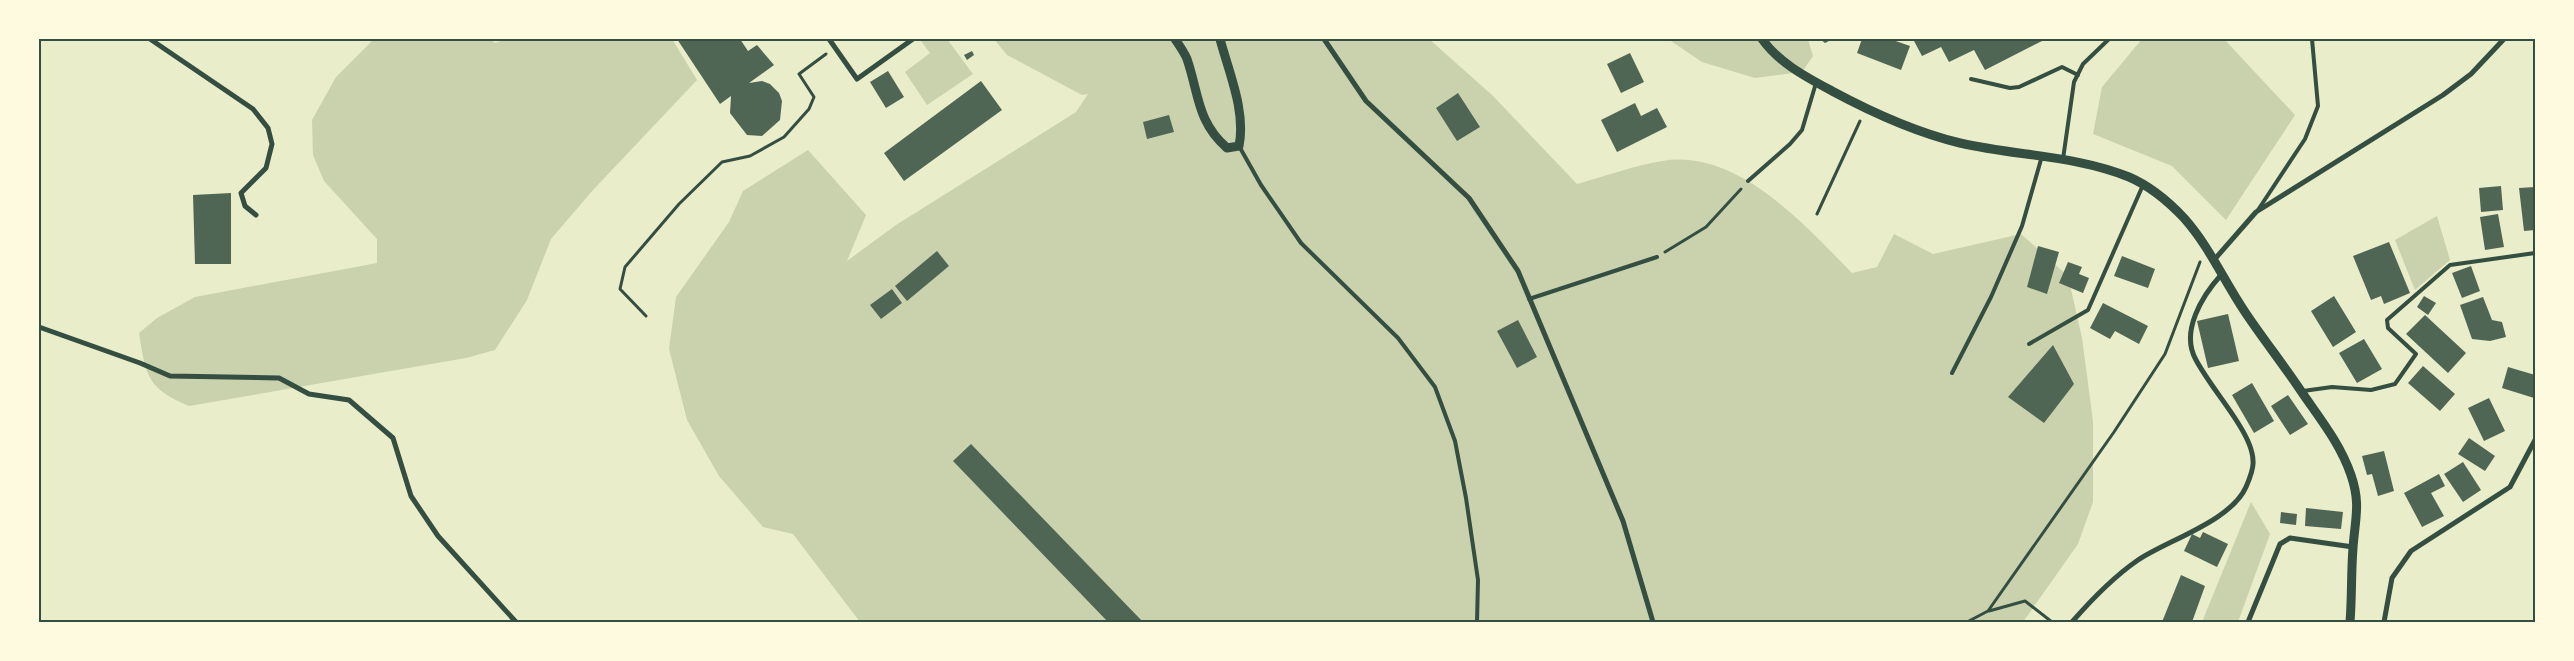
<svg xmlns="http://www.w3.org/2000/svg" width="2574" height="661" font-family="Merriweather,serif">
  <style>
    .green { fill: #cad2ad }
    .building { fill: #4f6655 }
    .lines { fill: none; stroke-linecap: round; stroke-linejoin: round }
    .path { stroke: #344e41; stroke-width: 3 }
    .service { stroke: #344e41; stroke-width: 4 }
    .minor { stroke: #344e41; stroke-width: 5 }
    .tertiary { stroke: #344e41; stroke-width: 9 }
    .neatline { fill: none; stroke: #344e41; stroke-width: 2 }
  </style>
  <rect width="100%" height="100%" fill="#e9edc9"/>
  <path class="green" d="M374 39H490L495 43 506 39H672L697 80 593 190 551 239 527 300 495 350 466 358 189 406C147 388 146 376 139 333L157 318 195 297 377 263V239L324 181 313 155 312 120 336 77Z
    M924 39H947L973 74 927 105 905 72 930 53 921 41Z
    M994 39H1429L1492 95 1577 184C1605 176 1634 166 1662 161 1737 148 1805 225 1852 273L1877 267 1894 234 1933 254 2021 234 2068 276 2082 338 2093 421V502L2078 544 2023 622H860L793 534 763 527 719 476 687 420 669 349 676 297 729 222 743 191 808 150 866 215 847 261 896 225 1076 112 1088 94 1082 95 1007 55Z
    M1668 39H1808L1813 56 1802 72 1755 78 1702 62Z
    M2142 39H2224L2295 115 2226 220 2172 166 2093 134 2102 87Z
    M2437 216 2450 260 2415 290 2395 240Z
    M2251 502 2270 534 2238 622H2202Z"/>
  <path class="building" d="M677 39H740L748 51 757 45 774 65 749 83 762 81 770 84 779 93 782 101 780 120 762 136 747 135 730 113 731 96 720 104Z
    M1820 39H1833L1825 43Z
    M1862 39H1890L1910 46 1901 70 1857 53Z
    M1913 39H2046L1985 70 1974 50 1949 62 1941 47 1922 56Z
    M972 51 974 55 967 60 964 55Z
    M1630 53 1644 82 1621 93 1607 64Z
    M888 71 904 97 886 108 870 82Z
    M981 81 1002 110 904 181 884 153Z
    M1458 93 1480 127 1457 141 1436 108Z
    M1635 103 1641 116 1657 108 1667 127 1617 152 1601 120Z
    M1169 115 1174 132 1147 139 1143 122Z
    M2501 186 2503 210 2481 212 2479 188Z
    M2535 187V230L2524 231 2519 188Z
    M231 193V264H195L193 195Z
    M2498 214 2504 247 2485 250 2480 217Z
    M2389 242 2410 293 2384 304 2381 296 2371 300 2353 256Z
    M2038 246 2059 252 2047 294 2027 287Z
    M937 251 949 266 907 301 895 286Z
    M2122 256 2155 269 2148 288 2114 276Z
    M2068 262 2082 267 2079 274 2089 278 2083 293 2059 283Z
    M2471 266 2480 291 2462 298 2452 273Z
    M892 289 902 303 881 319 870 305Z
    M2334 296 2356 332 2333 347 2311 311Z
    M2424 296 2436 303 2428 315 2417 307Z
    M2483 297 2492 320 2502 322 2506 337 2490 341 2472 339 2460 305Z
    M2103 303 2148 326 2139 344 2115 331 2110 339 2090 328Z
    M2228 314 2239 361 2208 368 2197 321Z
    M2425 315 2466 353 2448 373 2406 334Z
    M1518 320 1537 357 1517 368 1497 331Z
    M2364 339 2382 369 2357 383 2339 353Z
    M2053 345 2074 384 2044 423 2008 397Z
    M2423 366 2455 394 2440 411 2408 383Z
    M2508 367 2535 375 2534 398 2502 388Z
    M2252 383 2274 421 2254 433 2232 395Z
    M2288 395 2308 424 2290 435 2271 406Z
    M2489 398 2505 431 2484 441 2468 408Z
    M2469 438 2495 456 2485 471 2458 454Z
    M971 444 1143 622H1108L953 461Z
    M2384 451 2394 491 2378 496 2372 474 2367 475 2362 456Z
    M2463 462 2481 490 2463 502 2444 474Z
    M2439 474 2445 486 2431 493 2444 516 2422 527 2404 493Z
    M2306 508 2343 512 2341 529 2305 526Z
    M2281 512 2297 514 2296 525 2280 523Z
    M2203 532 2228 544 2217 567 2184 551 2192 534 2200 538Z
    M2181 575 2205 586 2192 622H2162Z"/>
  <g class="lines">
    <path class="path" d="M1817 214 1860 121
      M1665 252 1706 227 1741 189
      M646 316 620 289 625 267 679 204 722 162 750 156 784 137 809 109 814 97 799 74 826 54
      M1989 611 2025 601 2052 622
      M1967 622 1988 611 2114 432 2165 354 2200 262"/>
    <path class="service" d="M1971 79 2010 88 2019 87 2062 67 2078 75
      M1239 146 1261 185 1301 243 1398 338 1435 387 1455 441 1466 498 1478 580 1477 622
      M2063 159 2074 82 2083 64 2109 39
      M1748 181 1790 144 1802 130 1816 83
      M2258 210 2305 139 2318 106 2312 39
      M1529 299 1657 257
      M2029 344 2088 310 2143 185
      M1952 373 1991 297 2022 226 2042 156
      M2303 391 2332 387 2371 390 2395 384 2416 354 2388 328 2387 320 2450 265 2535 253"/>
    <path class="minor" d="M150 39 253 109 268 128 272 144 266 168 241 193 245 206 256 215
      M829 39 857 79 913 39
      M1324 39 1366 101 1469 198 1518 271 1623 521 1653 622
      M2214 260 2256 212 2443 95 2471 74 2504 39
      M39 327 140 363 170 376 279 378 309 394 349 400 393 438 411 496 438 536 516 622
      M2072 622C2092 599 2112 578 2138 560 2168 540 2231 521 2246 487 2249 480 2254 468 2253 461 2253 448 2245 434 2238 423 2225 402 2208 382 2196 360 2180 332 2202 296 2221 275
      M2248 622 2280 544 2290 538 2353 547
      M2384 622 2392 578 2411 551 2510 487 2535 440"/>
    <path class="tertiary" d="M1175 39C1179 45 1184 52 1187 59 1199 94 1197 122 1227 148L1239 146C1246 111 1229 73 1220 39
      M1762 39C1779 63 1806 77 1832 91 1873 113 1914 132 1960 143 2016 156 2075 155 2129 177 2150 186 2168 201 2184 218 2209 246 2224 281 2245 312 2263 339 2283 364 2301 391 2320 419 2340 443 2351 475 2361 504 2355 519 2353 548 2351 573 2352 598 2350 622"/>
  </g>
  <rect width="2574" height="661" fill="none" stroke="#fefae0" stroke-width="80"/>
  <rect x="40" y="40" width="2494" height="581" class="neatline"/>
</svg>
